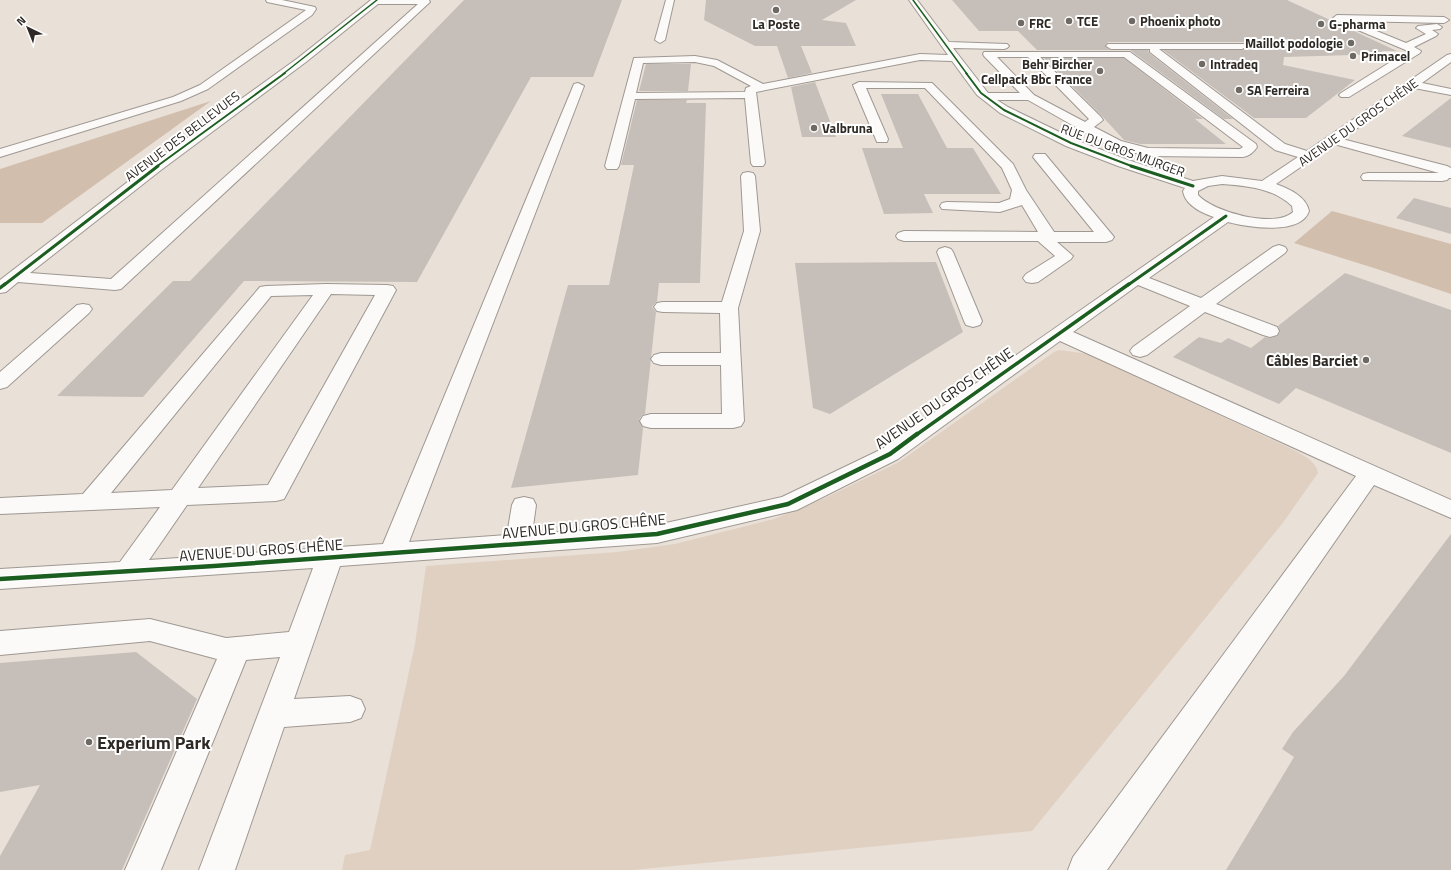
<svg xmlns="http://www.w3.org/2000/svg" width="1451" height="870" font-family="'Titillium Web',sans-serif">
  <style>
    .green { fill: #e0d0c2 }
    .forest { fill: #d2bead }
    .building { fill: #c6bfb9 }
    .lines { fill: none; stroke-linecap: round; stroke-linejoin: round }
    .minor-casing { stroke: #9e9892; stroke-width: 2 }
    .minor { fill: #fcfaf9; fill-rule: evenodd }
    .cycleway-far4-casing { stroke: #fff; stroke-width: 2.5 }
    .cycleway-far3-casing { stroke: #fff; stroke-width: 3.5 }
    .cycleway-far2-casing { stroke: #fff; stroke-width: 4.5 }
    .cycleway-far1-casing { stroke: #fff; stroke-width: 5.5 }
    .cycleway-casing { stroke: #fff; stroke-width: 7 }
    .cycleway-far4 { stroke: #1b5e20; stroke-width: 1.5 }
    .cycleway-far3 { stroke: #1b5e20; stroke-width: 2 }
    .cycleway-far2 { stroke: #1b5e20; stroke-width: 3 }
    .cycleway-far1 { stroke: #1b5e20; stroke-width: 3.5 }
    .cycleway { stroke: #1b5e20; stroke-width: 4.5 }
    .poi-dot { fill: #6f6963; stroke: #fff; stroke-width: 1.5 }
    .labels { text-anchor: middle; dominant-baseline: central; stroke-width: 4; stroke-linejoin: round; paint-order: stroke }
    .far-poi-label { font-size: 13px; font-weight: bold; fill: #2e2924; stroke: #fff; text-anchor: start }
    .far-street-label { font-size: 13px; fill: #2e2924; stroke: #fff }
    .poi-label { font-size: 15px; font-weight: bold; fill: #2e2924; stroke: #fff; text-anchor: end }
    .street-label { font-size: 15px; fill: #2e2924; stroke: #fff }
    .near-poi-label { font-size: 18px; font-weight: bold; fill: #2e2924; stroke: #fff; text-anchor: start }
  </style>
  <rect width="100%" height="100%" fill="#e9e0d8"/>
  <path class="green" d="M1059 350 1089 354 1294 450C1304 456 1316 461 1318 473L1282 524 1032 831 633 870H342L345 855 370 850 415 644 426 566 617 552 675 544 774 519 825 498 899 462 1054 352Z"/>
  <path class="forest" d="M211 101 42 223H0V169Z
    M1332 211 1451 244V294L1377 269 1294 243Z"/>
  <path class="building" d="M464 0H622L593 77H531L417 282 244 281 143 397 57 396 173 281H190Z
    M706 0H856L822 20 846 23 856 46H801L812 73 788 78 777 46H755L704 20Z
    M952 0H1287L1397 51H1381L1387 54 1284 57 1283 65 1355 80 1306 118H1254L1163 50H1242L1248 46 1245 42H1108L1105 46 1111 50H1037L1018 31H979Z
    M1130 50H1148L1149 53 1233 119H1224Z
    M1044 58H1124L1203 119H1195L1226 144H1140L1124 140 1102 116Z
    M646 64H691L688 91H639Z
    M815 82 836 137H802L791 87Z
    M881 94H918L947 148H973L1001 194H924L933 213 884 214 862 148H903Z
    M1451 98V148L1402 136Z
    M637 100H687L686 103H706L700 283H659L657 301 652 307 656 312 645 414 642 415 639 420 643 428 638 475 511 488 568 285H609L634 165H621Z
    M1414 198 1451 208V234L1396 218Z
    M936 262 963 332 830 414 813 408 795 263Z
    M1345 273 1451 310V453L1296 388 1279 404 1173 357 1199 337 1221 343 1228 338 1251 348 1265 337 1270 338 1277 336 1280 332 1278 326Z
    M1451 534V870H1226L1294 757 1282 749 1293 732 1344 676Z
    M136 652 197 699 122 870H0V856L40 785 0 792V663Z"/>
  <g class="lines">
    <defs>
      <path id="minor" d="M266 0H282L315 7 316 9 312 15 208 89 181 101 0 157V149L173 97 200 85 306 10 267 2Z
        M371 0H429L430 2 121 289 115 290 18 282 6 292 0 293V280L151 164 298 58ZM378 4H418L111 279 30 273 161 170 306 62Z
        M666 0H674L665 40 660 43 655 40Z
        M909 0H917L949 42 1007 44 1009 46 1007 48 1004 49 953 48 988 93H1020L984 56 983 54 984 52H1130L1256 144 1257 147C1254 152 1249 156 1243 157L1148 156 1111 147 1028 100H997L1008 107 1076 140 1128 160 1193 181 1222 176 1262 181 1298 157 1275 150 1150 52V49H1111L1106 46 1108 44H1245L1247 46 1242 49H1159L1285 144 1307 151 1447 55 1451 54V62L1422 83 1451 89V95L1414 88 1342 139 1447 166 1451 168V178H1449L1447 180 1442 181 1363 180 1361 177 1363 174 1368 173H1439L1334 144 1276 184C1289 189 1306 196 1309 211 1301 236 1247 227 1228 222L1149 278 1201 298 1273 247 1279 245 1285 247 1287 250 1285 253 1216 304 1277 327 1279 331 1277 335 1270 337 1263 335 1205 312 1147 355 1140 357 1133 355 1130 351 1133 347 1190 306 1138 285 1073 332 1451 500V518L1374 485 1107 870H1068L1073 857 1356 476 1060 341 898 459 797 510 657 543 340 566 294 699 350 696 361 700 365 709 361 718 350 722 284 727 235 870H199L280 657 246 660 161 870H125L217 659 150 641 0 655V631L150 619 226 638 289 632 313 568 0 589V569L120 562 160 507 0 514V498L83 494 260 287 266 286 326 284 387 285 393 286 396 290 284 499 276 501 187 505 149 560 383 544 574 84 578 83 584 86 409 542 507 535 512 505 515 499 524 497 533 499 536 505 532 534 657 525 782 497 882 449 1214 217C1202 213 1185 205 1183 191L1185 188 1118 166 1066 146 1000 113 977 95 952 61 920 60 756 92 765 163 763 166H753L751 163 745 98 635 99 619 166 617 169H607L605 166 634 58 695 56 717 60 763 84 920 54 948 55ZM997 57H1028L1089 119 1085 122 1034 95ZM1040 57H1124L1243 147 1240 149 1148 148 1121 141 1094 127 1103 120 1101 117ZM695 62 714 66 751 86 746 88 745 92 636 93 643 63ZM1222 184C1248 186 1273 188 1292 206L1293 212C1275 229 1213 212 1198 195V191L1208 186ZM331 294 375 295 268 485 198 488ZM313 295 172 490 111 493 271 296Z
        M1337 15 1444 17 1449 20 1444 23 1352 21 1406 43 1426 34 1416 28 1418 26 1437 24 1442 27 1440 29 1432 30 1438 34 1436 36 1414 47 1421 51 1420 53 1349 97H1341L1339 95 1341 93 1408 51 1334 20 1333 18Z
        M859 82 932 83 1013 164 1026 190 1054 232H1094L1033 157 1035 154H1045L1114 237 1112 240 1106 242H1057L1073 256 1071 259 1038 282 1032 283 1026 282 1023 278 1026 274 1055 256 1038 241H904L898 239 896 236 898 233 904 231 1038 232 1022 205 1000 212 942 209 940 206 942 203 947 202 999 203 1010 199 1012 190 1002 168 925 88H866L888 139 887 142H877L853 85Z
        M748 172 753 173 755 176 760 231 738 308 744 421 741 426 733 428H651L643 426 640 421 643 416 651 414H722L721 365H661L654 363 651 359 654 355 661 353H721L720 313 663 312 657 311 654 307 657 303 663 302H722L744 231 741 176 743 173Z
        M945 247 951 249 953 252 982 321 980 325 973 327 966 325 964 321 937 252 939 249Z
        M83 304 89 305 92 309 89 313 7 387 0 389V372L77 305Z"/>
    </defs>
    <use href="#minor" class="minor-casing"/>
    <use href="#minor" class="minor"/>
    <defs>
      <path id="cycleway-far4" d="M913 0 967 74
        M283 74 377 0"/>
      <path id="cycleway-far3" d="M966 73 981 93 1004 110 1071 143 1134 167
        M156 167 285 73"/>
      <path id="cycleway-far2" d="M1131 166 1193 186
        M4 285 158 166
        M1128 285 1226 216"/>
      <path id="cycleway-far1" d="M0 288 5 284
        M916 435 1129 284"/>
      <path id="cycleway" d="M0 579 214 566 657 534 788 504 890 454 917 434"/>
    </defs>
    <use href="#cycleway-far4" class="cycleway-far4-casing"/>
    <use href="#cycleway-far3" class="cycleway-far3-casing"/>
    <use href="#cycleway-far2" class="cycleway-far2-casing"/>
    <use href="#cycleway-far1" class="cycleway-far1-casing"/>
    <use href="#cycleway" class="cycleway-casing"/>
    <use href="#cycleway-far4" class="cycleway-far4"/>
    <use href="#cycleway-far3" class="cycleway-far3"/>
    <use href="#cycleway-far2" class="cycleway-far2"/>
    <use href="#cycleway-far1" class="cycleway-far1"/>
    <use href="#cycleway" class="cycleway"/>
  </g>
  <g class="poi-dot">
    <circle cx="776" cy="10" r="4"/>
    <circle cx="1069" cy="21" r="4"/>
    <circle cx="1132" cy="21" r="4"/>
    <circle cx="1021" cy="23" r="4"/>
    <circle cx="1321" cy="24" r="4"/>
    <circle cx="1351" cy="43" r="4"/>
    <circle cx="1353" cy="56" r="4"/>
    <circle cx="1202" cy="64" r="4"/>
    <circle cx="1100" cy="71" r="4"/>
    <circle cx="1239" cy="90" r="4"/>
    <circle cx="814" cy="128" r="4"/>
    <circle cx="1366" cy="360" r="4"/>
    <circle cx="89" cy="742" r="4"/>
  </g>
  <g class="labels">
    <g class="far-poi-label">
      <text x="1077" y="21">TCE</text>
      <text x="1140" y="21">Phoenix photo</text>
      <text x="1029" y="23">FRC</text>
      <text x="776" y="24" text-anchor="middle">La Poste</text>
      <text x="1329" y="24">G-pharma</text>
      <text x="1343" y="43" text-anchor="end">Maillot podologie</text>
      <text x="1361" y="56">Primacel</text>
      <text x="1092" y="64" text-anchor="end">Behr Bircher<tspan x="1092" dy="15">Cellpack Bbc France</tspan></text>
      <text x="1210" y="64">Intradeq</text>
      <text x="1247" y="90">SA Ferreira</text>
      <text x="822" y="128">Valbruna</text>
    </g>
    <g class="far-street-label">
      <text transform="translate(1358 122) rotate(-35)">AVENUE DU GROS CHÊNE</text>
      <text transform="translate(182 136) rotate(-37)">AVENUE DES BELLEVUES</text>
      <text transform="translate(1123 150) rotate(20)">RUE DU GROS MURGER</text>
    </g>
    <g class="poi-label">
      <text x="1358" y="360">Câbles Barciet</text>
    </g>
    <g class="street-label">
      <text transform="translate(944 398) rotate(-35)">AVENUE DU GROS CHÊNE</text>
      <text transform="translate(584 526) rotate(-5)">AVENUE DU GROS CHÊNE</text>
      <text transform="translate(261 550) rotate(-4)">AVENUE DU GROS CHÊNE</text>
    </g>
    <g class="near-poi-label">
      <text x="97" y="742">Experium Park</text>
    </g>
  </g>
  <g transform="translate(28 28) rotate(317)" stroke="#ffffff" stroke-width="3" paint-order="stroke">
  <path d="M0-3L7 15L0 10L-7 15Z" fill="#2e2924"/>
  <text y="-6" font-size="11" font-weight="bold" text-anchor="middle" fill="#2e2924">N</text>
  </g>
</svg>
